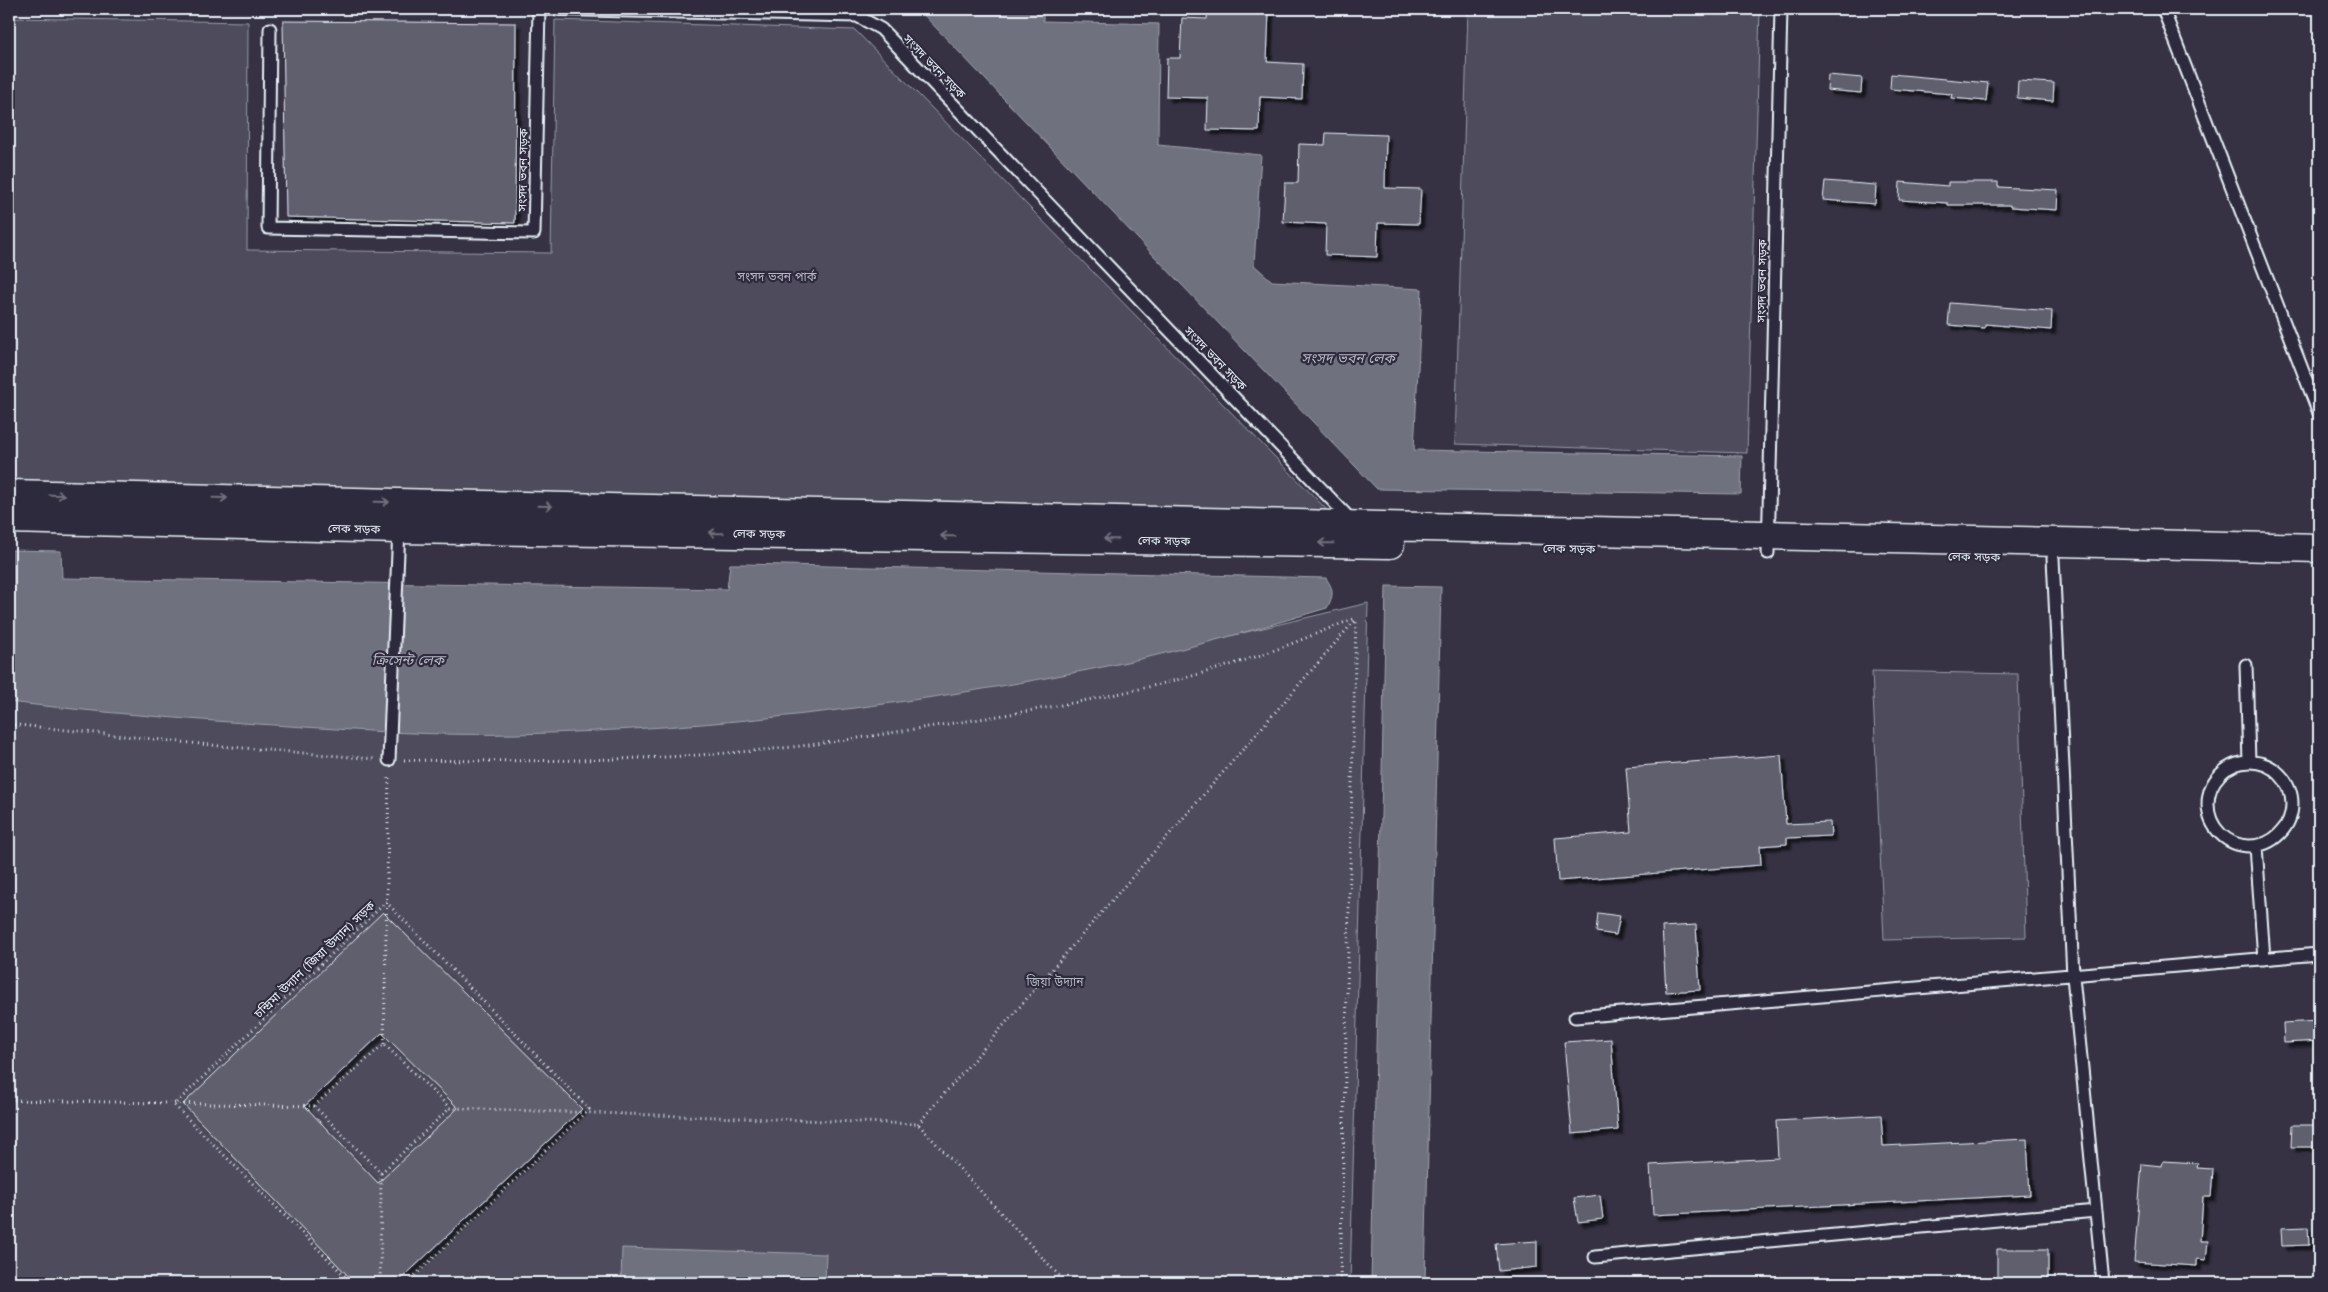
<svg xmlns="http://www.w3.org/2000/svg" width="2328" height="1292" font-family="Mali,'Noto Sans Bengali',sans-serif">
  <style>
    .green { fill: #4d4b5c; stroke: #9a9eaa }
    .water { fill: #70717f; stroke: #a0a4af }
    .building { fill: #605e6e; stroke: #e8f1f8; fill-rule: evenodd; filter: url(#shadow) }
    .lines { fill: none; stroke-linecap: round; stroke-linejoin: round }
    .lane-casing { stroke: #e8f1f8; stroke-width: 15 }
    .primary-casing { stroke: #e8f1f8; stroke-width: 31 }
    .path { stroke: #e8f1f8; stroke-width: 3; stroke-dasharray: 1 4; stroke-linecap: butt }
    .lane { stroke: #2f2a3d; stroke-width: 11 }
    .primary { stroke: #2f2a3d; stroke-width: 28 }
    .oneway { stroke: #70707e }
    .labels { text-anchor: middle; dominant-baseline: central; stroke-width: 4.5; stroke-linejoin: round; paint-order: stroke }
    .street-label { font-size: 12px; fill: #e8f1f8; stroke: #2f2a3d }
    .park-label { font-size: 12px; fill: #b2b7c1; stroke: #2f2a3d }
    .water-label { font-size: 14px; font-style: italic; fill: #b2b7c2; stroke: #2f2a3d }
  </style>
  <defs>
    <filter id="shadow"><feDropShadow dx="4.5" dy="4.5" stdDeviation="1" flood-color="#0009"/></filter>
  </defs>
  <rect width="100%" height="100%" fill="#363244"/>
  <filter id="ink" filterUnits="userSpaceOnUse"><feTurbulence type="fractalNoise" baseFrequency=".02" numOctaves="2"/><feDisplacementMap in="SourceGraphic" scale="10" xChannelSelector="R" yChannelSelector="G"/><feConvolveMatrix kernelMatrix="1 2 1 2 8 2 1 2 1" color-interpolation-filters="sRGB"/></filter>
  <g filter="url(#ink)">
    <path class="green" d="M1468 9H1760L1747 453 1455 444Z
      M9 18 248 22 247 250 551 253 555 20 855 30 1332 515 9 486Z
      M1368 603 1350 1283H9V701L1104 666Z
      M1872 671 2018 674 2026 937 1884 940Z"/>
    <path class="water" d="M918 9H1043V21L1159 24 1158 145 1261 155 1254 265 1272 281 1422 289 1414 450 1742 456 1741 494 1377 489Z
      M9 550 61 551 62 578 727 589 730 564H743L1326 578C1334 590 1334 595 1327 608 1261 628 1194 647 1127 662 927 704 720 729 516 734 440 736 365 731 289 726 195 720 102 713 9 702Z
      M1386 586 1441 587 1425 1283H1371Z
      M622 1248 826 1254 825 1283H621Z"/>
    <path class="building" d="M1208 9 1269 10 1267 62 1303 64 1302 99 1260 97 1259 131 1207 130 1208 98 1166 97 1167 58H1180L1182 18 1207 19Z
      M283 21 516 23 515 223 286 217Z
      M1891 74 1988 83 1986 101 1951 98 1952 94 1890 89Z
      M1828 75 1862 78 1861 93 1827 90Z
      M2018 81 2054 83 2053 101 2017 98Z
      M1326 133 1386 135 1385 188 1421 189 1419 224 1378 223 1377 257 1325 255 1326 224 1283 222 1285 183H1298L1299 144 1325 145Z
      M1825 181 1876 185 1875 204 1823 200Z
      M1900 182 1948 186V182H1998V187L2058 190 2057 210 2010 207V205H1948V203L1899 200Z
      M1950 303 2052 311 2051 330 1985 324V328L1948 325Z
      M1781 755 1786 824 1830 822 1831 836 1787 838V844L1760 846 1761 865 1558 881 1555 838 1631 832 1626 767Z
      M383 912 582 1109 397 1283H355L183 1104ZM382 1033 458 1108 378 1183 305 1106Z
      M1598 913 1620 916 1616 935 1596 932Z
      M1696 925 1700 990 1666 992 1662 927Z
      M2319 1021V1041L2284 1043 2283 1023Z
      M1611 1039 1618 1130 1572 1134 1564 1042Z
      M1881 1115 1883 1146 2027 1139 2030 1195 1653 1215 1650 1165 1778 1158 1776 1121Z
      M2292 1125H2318V1147H2291Z
      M2163 1161 2198 1163 2197 1168 2213 1169 2211 1197H2203L2200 1241H2208L2206 1260 2197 1259V1266L2134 1262 2142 1164 2162 1166Z
      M1600 1195 1603 1219 1578 1222 1574 1198Z
      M2308 1227 2309 1245 2282 1246 2281 1228Z
      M1537 1241V1267L1499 1271 1496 1244Z
      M1997 1249H2048V1283H1997Z"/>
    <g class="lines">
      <defs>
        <path id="lane" d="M2163 9 2319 413
          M270 29 268 228 534 233 539 9 857 16 881 29 1353 522
          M1768 553 1781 9
          M2053 558 2073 976 2103 1283
          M2246 665 2249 762
          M389 760 399 529
          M2208 804a42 42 0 1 1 84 0a42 42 0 1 1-84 0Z
          M2256 846 2264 959
          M1575 1017 2319 954
          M1595 1257 2096 1211"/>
        <path id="primary" d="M9 494 2319 548
          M9 519 399 529 1390 544"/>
      </defs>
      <use href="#lane" class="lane-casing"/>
      <use href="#primary" class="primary-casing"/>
      <path class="path" d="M9 724 220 746 375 759
        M404 760C527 762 651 761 773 749 836 743 899 731 961 722 1062 706 1164 688 1261 655 1293 644 1324 630 1356 618
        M384 1044 389 774
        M9 1100 314 1106 381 1173 380 1283
        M314 1106 384 1044 450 1108 918 1124 1066 1283
        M918 1124 1356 619
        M381 1173 450 1108
        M352 1283 174 1105 386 902 589 1109 407 1283
        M1340 1283 1356 619"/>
      <use href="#lane" class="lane"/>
      <use href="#primary" class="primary"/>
    </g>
    <defs><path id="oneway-shaft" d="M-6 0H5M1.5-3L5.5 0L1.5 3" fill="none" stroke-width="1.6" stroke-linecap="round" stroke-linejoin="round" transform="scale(1.25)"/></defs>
    <g class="oneway">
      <use href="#oneway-shaft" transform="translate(57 495) rotate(1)"/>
      <use href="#oneway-shaft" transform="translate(220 498) rotate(1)"/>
      <use href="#oneway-shaft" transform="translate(382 502) rotate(1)"/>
      <use href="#oneway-shaft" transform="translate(545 506) rotate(1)"/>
      <use href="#oneway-shaft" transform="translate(716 533) rotate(-179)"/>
      <use href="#oneway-shaft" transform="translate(948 536) rotate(-179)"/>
      <use href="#oneway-shaft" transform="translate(1111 539) rotate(-179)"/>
      <use href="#oneway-shaft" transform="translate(1326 543) rotate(-179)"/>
    </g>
  </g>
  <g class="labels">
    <g class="street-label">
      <text transform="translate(935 66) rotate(46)">সংসদ ভবন সড়ক</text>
      <text transform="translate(522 170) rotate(-89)">সংসদ ভবন সড়ক</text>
      <text transform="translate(1761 281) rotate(-89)">সংসদ ভবন সড়ক</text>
      <text transform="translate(1216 358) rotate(46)">সংসদ ভবন সড়ক</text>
      <text transform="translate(354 528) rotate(1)">লেক সড়ক</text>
      <text transform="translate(759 533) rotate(1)">লেক সড়ক</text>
      <text transform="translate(1164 540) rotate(1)">লেক সড়ক</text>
      <text transform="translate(1569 548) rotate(1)">লেক সড়ক</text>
      <text transform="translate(1974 556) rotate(1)">লেক সড়ক</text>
      <text transform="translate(314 959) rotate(-44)">চন্দ্রিমা উদ্যান (জিয়া উদ্যান) সড়ক</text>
    </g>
    <g class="park-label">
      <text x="777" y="276">সংসদ ভবন পার্ক</text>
      <text x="1055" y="981">জিয়া উদ্যান</text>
    </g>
    <g class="water-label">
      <text x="1348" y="357">সংসদ ভবন লেক</text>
      <text x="408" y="659">ক্রিসেন্ট লেক</text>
    </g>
  </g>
  <rect width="2328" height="1292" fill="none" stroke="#2f2a3d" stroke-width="30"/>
  <rect x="15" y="15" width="2298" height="1262" fill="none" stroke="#e8f1f8" stroke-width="2" filter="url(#ink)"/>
</svg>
